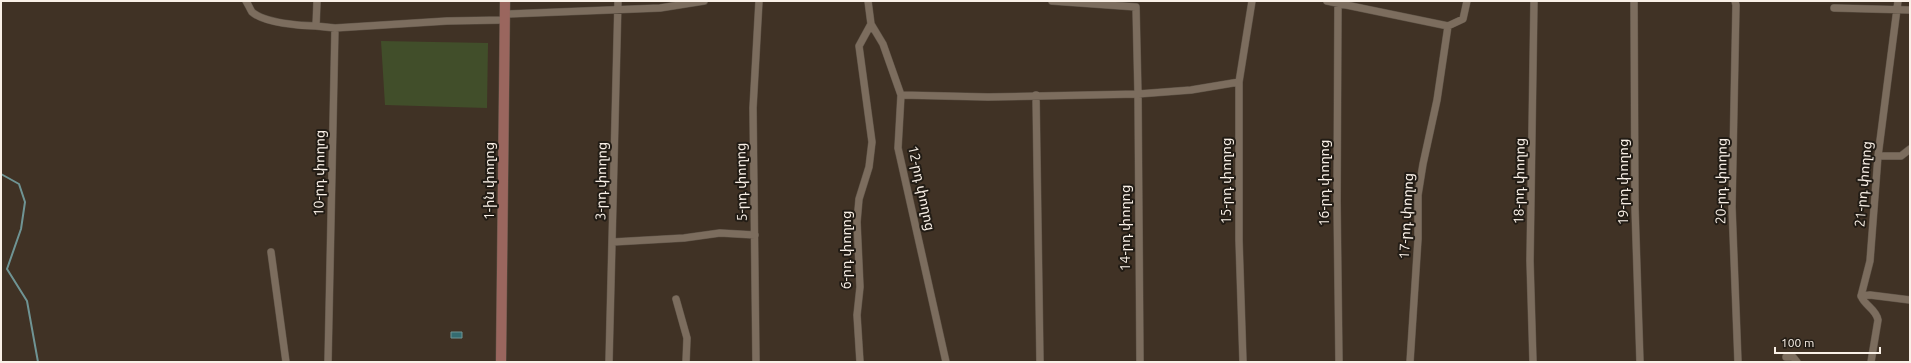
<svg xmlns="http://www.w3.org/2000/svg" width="1911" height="363" font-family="Ubuntu,'Noto Sans Armenian',sans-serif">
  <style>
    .green { fill: #414e2a }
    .water { fill: #346c71; stroke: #6f9494 }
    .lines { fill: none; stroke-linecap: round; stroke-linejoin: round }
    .stream { stroke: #6f9494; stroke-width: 2 }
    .minor-casing { stroke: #5d5246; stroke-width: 8 }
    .secondary-casing { stroke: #5d5246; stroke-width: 11 }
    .minor { stroke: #7c6d5e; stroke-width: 7 }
    .secondary { stroke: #9a665e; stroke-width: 10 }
    .labels { text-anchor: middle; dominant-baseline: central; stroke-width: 4; stroke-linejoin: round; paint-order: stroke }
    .street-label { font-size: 14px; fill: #f9f0e7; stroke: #221c15 }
  </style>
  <rect width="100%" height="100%" fill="#403225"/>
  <path class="green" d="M381 41 488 43 487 108 385 105Z"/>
  <path class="water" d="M451 332H462V338H451Z"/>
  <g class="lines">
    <path class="stream" d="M1 174 19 184 25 202 21 229 7 269 27 301 38 362"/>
    <defs>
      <path id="minor" d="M246 1C248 4 250 9 252 12 264 23 301 26 316 26
        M317 1 316 26 335 28 447 21 504 20
        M868 1 871 24 883 44 901 95 898 148 946 362
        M1052 1 1136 7 1138 94 1140 362
        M1327 1 1448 26
        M1634 1 1635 208 1640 362
        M1735 1 1736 5 1732 207 1738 362
        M1338 4 1337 201 1339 362
        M1834 8 1910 10
        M505 14 660 8 704 1
        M1448 26 1463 19 1467 1
        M901 95 988 97 1138 94 1191 90 1239 82
        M1036 95 1040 362
        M1878 156H1901L1910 149
        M613 242 684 238 720 233 755 235
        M271 252 286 362
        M1861 296 1870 295 1910 300
        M676 299 687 338 686 362
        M1786 357H1793L1797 362
        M328 362 335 28
        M609 362 618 1
        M756 362 753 108 759 1
        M860 362 857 315 860 287 857 222 859 199 869 167 872 142 859 46 871 24
        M1243 362 1239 240V82L1252 1
        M1410 362 1418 239V195L1423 164 1437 100 1448 26
        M1533 362 1530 261 1534 1
        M1871 362 1878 320C1876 309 1865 306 1861 296L1870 261 1878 156 1898 1"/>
      <path id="secondary" d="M501 362 505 1"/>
    </defs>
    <use href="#minor" class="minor-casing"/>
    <use href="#secondary" class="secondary-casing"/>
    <use href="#minor" class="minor"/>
    <use href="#secondary" class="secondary"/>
  </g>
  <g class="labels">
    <g class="street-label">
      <text transform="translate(319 173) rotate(-89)">10-րդ փողոց</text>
      <text transform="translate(489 181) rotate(-90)">1-ին փողոց</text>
      <text transform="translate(601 181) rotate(-89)">3-րդ փողոց</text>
      <text transform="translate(1226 181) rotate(-90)">15-րդ փողոց</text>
      <text transform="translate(1519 181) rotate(-89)">18-րդ փողոց</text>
      <text transform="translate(1721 181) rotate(-89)">20-րդ փողոց</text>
      <text transform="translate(741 182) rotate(-91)">5-րդ փողոց</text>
      <text transform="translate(1623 182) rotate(-90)">19-րդ փողոց</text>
      <text transform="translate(1324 183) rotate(-90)">16-րդ փողոց</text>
      <text transform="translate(1863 184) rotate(-85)">21-րդ փողոց</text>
      <text transform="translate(922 188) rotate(78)">12-րդ փողոց</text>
      <text transform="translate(1406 216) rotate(-87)">17-րդ փողոց</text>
      <text transform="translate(1125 228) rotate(-90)">14-րդ փողոց</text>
      <text transform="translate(846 250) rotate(-90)">6-րդ փողոց</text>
    </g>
  </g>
  <rect width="1911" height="363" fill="none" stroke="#f9f0e7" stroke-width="4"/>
  <path d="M1775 347v6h105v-6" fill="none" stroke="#f9f0e7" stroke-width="2"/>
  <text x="1781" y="347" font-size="12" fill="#f9f0e7" stroke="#221c15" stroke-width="3" paint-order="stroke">100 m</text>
</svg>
